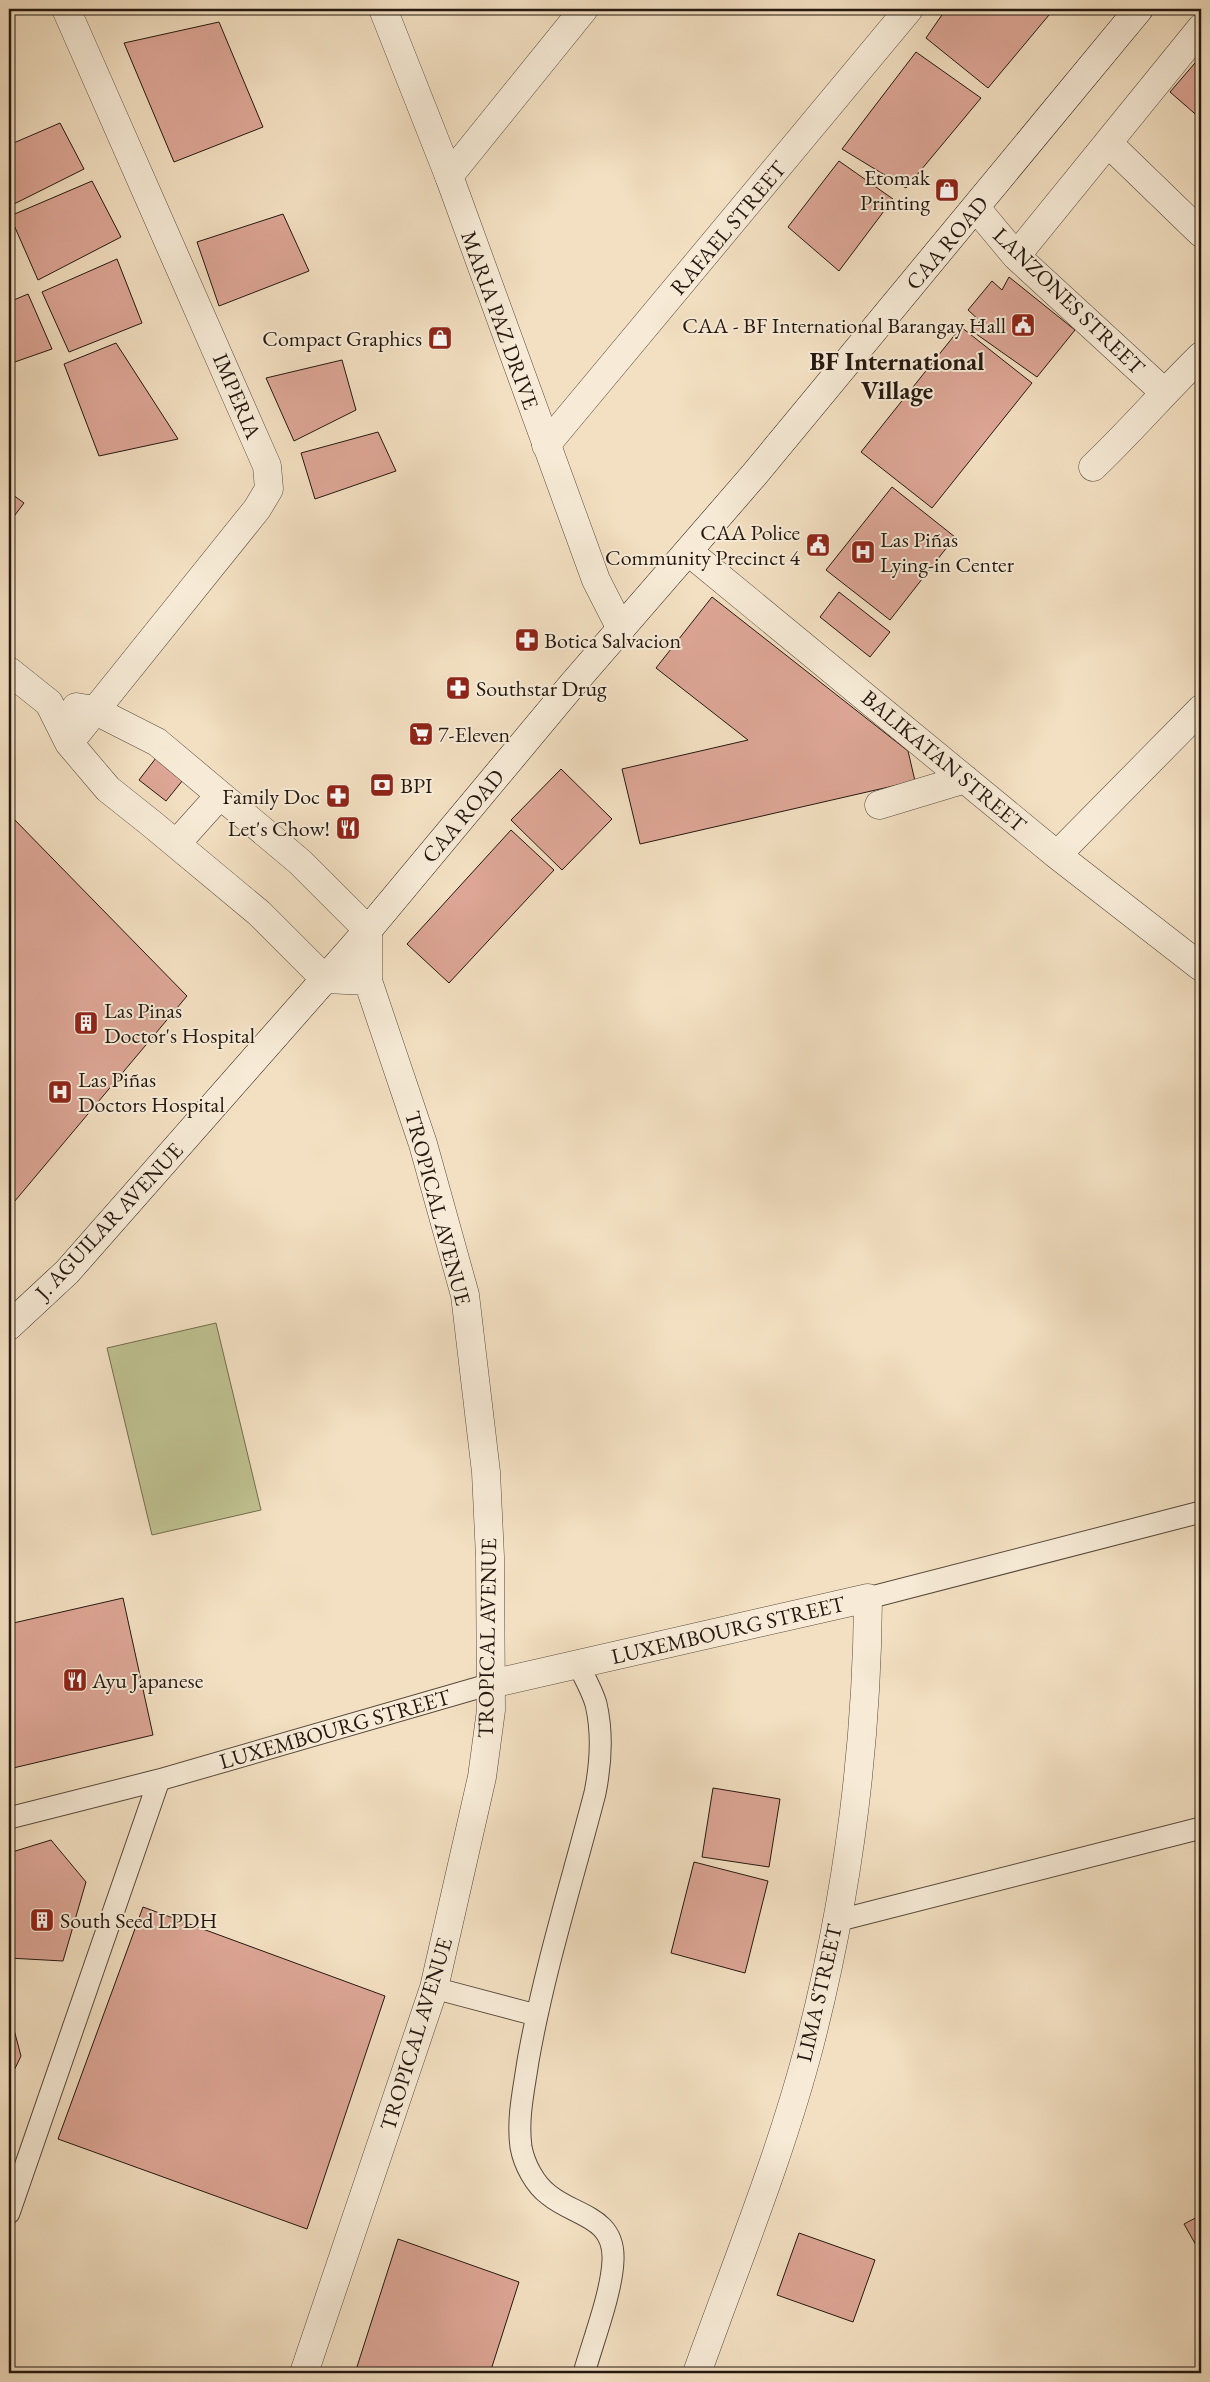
<svg xmlns="http://www.w3.org/2000/svg" width="1210" height="2382" font-family="'EB Garamond',serif">
  <style>
    .green { fill: #bfc190; stroke: #726c50 }
    .building { fill: #dda696; stroke: #251810 }
    .lines { fill: none; stroke-linecap: round; stroke-linejoin: round }
    .service-casing { stroke: #584a3c; stroke-width: 23 }
    .minor-casing { stroke: #584a3c; stroke-width: 29 }
    .tertiary-casing { stroke: #584a3c; stroke-width: 29 }
    .secondary-casing { stroke: #251810; stroke-width: 29 }
    .service { stroke: #f7ebd7; stroke-width: 21 }
    .minor { stroke: #f7ebd7; stroke-width: 28 }
    .tertiary { stroke: #f7ebd7; stroke-width: 28 }
    .secondary { stroke: #f7ebd7; stroke-width: 28 }
    .labels { text-anchor: middle; dominant-baseline: central; stroke-width: 4; stroke-linejoin: round; paint-order: stroke }
    .poi-label { font-size: 22px; fill: #251810; stroke: #f7ebd7; text-anchor: start }
    .street-label { font-size: 22px; fill: #251810; stroke: #f7ebd7 }
    .quarter-label { font-size: 25px; font-weight: bold; fill: #251810; stroke: #f7ebd7 }
  </style>
  <rect width="100%" height="100%" fill="#f3e0c2"/>
  <filter id="stains"><feTurbulence type="fractalNoise" baseFrequency=".004" numOctaves="4"/><feColorMatrix values="0 0 0 0 .2 0 0 0 0 .09 0 0 0 0 .02 0 0 0 .5 -.17"/></filter>
  <radialGradient id="worn" r=".72"><stop offset=".6" stop-color="#630" stop-opacity="0"/><stop offset="1" stop-color="#630" stop-opacity=".3"/></radialGradient>
  <path class="green" d="M216 1323 261 1510 152 1535 107 1348Z"/>
  <path class="building" d="M946 9H1054L988 88 926 38Z
    M219 22 263 127 174 162 124 43Z
    M916 52 981 98 906 188 842 149Z
    M1201 56V119L1170 92Z
    M60 123 84 169 14 204 9 195V145Z
    M839 161 893 199 839 271 788 227Z
    M92 181 121 237 38 280 10 216Z
    M283 214 309 271 219 306 197 242Z
    M117 259 142 323 69 352 42 292Z
    M1009 277 1075 330 1037 377 972 331 980 321 968 310 992 281 1002 290Z
    M28 294 52 349 9 364V302Z
    M961 327 1032 383 932 508 861 452Z
    M116 343 178 439 99 456 64 364Z
    M342 360 356 410 294 441 266 378Z
    M378 432 396 471 315 499 301 453Z
    M892 487 955 537 890 620 826 570Z
    M9 492 24 503 9 523Z
    M839 592 890 632 870 657 820 617Z
    M712 597 908 751 915 781 640 844 622 769 748 740 656 668Z
    M156 758 183 780 166 801 139 780Z
    M561 769 612 819 562 870 511 820Z
    M9 814 187 996 9 1208Z
    M511 830 554 870 449 983 407 944Z
    M123 1598 153 1735 9 1769V1624Z
    M713 1788 780 1799 769 1867 702 1857Z
    M51 1840 86 1882 63 1961 9 1958V1853Z
    M694 1862 768 1881 745 1973 671 1953Z
    M143 1907 385 1996 307 2229 58 2139Z
    M9 2011 21 2056 9 2081Z
    M1201 2215V2254L1184 2224Z
    M799 2233 875 2260 853 2322 777 2295Z
    M398 2239 519 2282 490 2373H355Z"/>
  <g class="lines">
    <defs>
      <path id="service" d="M868 1598 1201 1512
        M578 1664C584 1677 592 1690 596 1704 603 1734 601 1763 595 1793 572 1882 544 1970 528 2061 524 2089 517 2118 521 2147 524 2164 535 2185 549 2195 574 2216 615 2216 613 2260 612 2292 593 2341 584 2373
        M9 1818 159 1780 491 1684
        M836 1921 1201 1828
        M434 1988 536 2015
        M9 2213 159 1780"/>
      <path id="minor" d="M66 9 267 466 269 489 257 509 69 743
        M383 9 449 176
        M1108 143 1201 233
        M976 208 1016 256 1164 392
        M1016 256 1201 28
        M546 445 909 9
        M1093 467C1130 432 1164 392 1201 356
        M689 552 1057 855 1201 967
        M9 671 49 703 69 743 108 789 152 824 259 913 325 979
        M76 707 94 710 157 742 300 862 368 930
        M879 805 965 779
        M176 844 220 795
        M1057 855 1201 709
        M491 1684 868 1598C867 1746 847 1899 810 2043 781 2155 736 2264 697 2373"/>
      <path id="tertiary" d="M584 9 449 176 596 580 621 629
        M325 979 368 981
        M304 2373 434 1988 482 1777 491 1710 490 1557 486 1472 465 1295 423 1144 368 981V930"/>
      <path id="secondary" d="M9 1326 67 1272 368 930 572 685 754 475 1139 9"/>
    </defs>
    <use href="#service" class="service-casing"/>
    <use href="#minor" class="minor-casing"/>
    <use href="#tertiary" class="tertiary-casing"/>
    <use href="#secondary" class="secondary-casing"/>
    <use href="#service" class="service"/>
    <use href="#minor" class="minor"/>
    <use href="#tertiary" class="tertiary"/>
    <use href="#secondary" class="secondary"/>
  </g>
  <defs>
    <symbol id="shop-square" viewBox="-11 -11 22 22"><rect x="-9" y="-9" width="18" height="18" rx="4" fill="#8f2418" stroke="#f7ebd7"/><path d="M-5-2.5h2.3a2.7 3.5 0 0 1 5.4 0H5L5.5 6h-11ZM-1.5-2.5h3a1.5 2.3 0 0 0-3 0Z" fill="#fff"/></symbol>
    <symbol id="civic-square" viewBox="-11 -11 22 22"><rect x="-9" y="-9" width="18" height="18" rx="4" fill="#8f2418" stroke="#f7ebd7"/><path d="M-.6-6.5H3V-4.5H.6V-3L4-1V1h2V6H-6V1h2V-1L-.6-3ZM-1.2 2.5V6h2.4V2.5Z" fill="#fff"/></symbol>
    <symbol id="hospital-square" viewBox="-11 -11 22 22"><rect x="-9" y="-9" width="18" height="18" rx="4" fill="#8f2418" stroke="#f7ebd7"/><path d="M-5-5h3v3.5h4V-5h3V5h-3V1.5h-4V5h-3Z" fill="#fff"/></symbol>
    <symbol id="pharmacy-square" viewBox="-11 -11 22 22"><rect x="-9" y="-9" width="18" height="18" rx="4" fill="#8f2418" stroke="#f7ebd7"/><path d="M-2-6h4v4h4v4h-4v4h-4v-4h-4v-4h4Z" fill="#fff"/></symbol>
    <symbol id="supermarket-square" viewBox="-11 -11 22 22"><rect x="-9" y="-9" width="18" height="18" rx="4" fill="#8f2418" stroke="#f7ebd7"/><path d="M-6-5.5h2.5l.6 2H6L4.5 2H-2.5L-4.4-4H-6ZM-1.5 3.2a1.3 1.3 0 1 0 .1 0ZM3 3.2a1.3 1.3 0 1 0 .1 0Z" fill="#fff"/></symbol>
    <symbol id="bank-square" viewBox="-11 -11 22 22"><rect x="-9" y="-9" width="18" height="18" rx="4" fill="#8f2418" stroke="#f7ebd7"/><path d="M-6-4H6V4H-6ZM0-2.3a2.3 2.3 0 1 0 0 4.6a2.3 2.3 0 1 0 0-4.6Z" fill="#fff"/></symbol>
    <symbol id="restaurant-square" viewBox="-11 -11 22 22"><rect x="-9" y="-9" width="18" height="18" rx="4" fill="#8f2418" stroke="#f7ebd7"/><path d="M-5-6h1v4h1v-4h1v4h1v-4h1v5L-1.5 .5V6h-2V.5L-5-1ZM5-6V6H3V1.5H1.5Q1.5-4 5-6Z" fill="#fff"/></symbol>
    <symbol id="building-square" viewBox="-11 -11 22 22"><rect x="-9" y="-9" width="18" height="18" rx="4" fill="#8f2418" stroke="#f7ebd7"/><path d="M-4-6H4V6H1V3H-1V6H-4ZM-2.5-4.3h1.7v1.8h-1.7ZM.8-4.3h1.7v1.8H.8ZM-2.5-1h1.7V.8h-1.7ZM.8-1h1.7V.8H.8Z" fill="#fff"/></symbol>
  </defs>
  <g fill-rule="evenodd">
    <use href="#shop-square" x="933" y="176" width="28" height="28"/>
    <use href="#civic-square" x="1009" y="311" width="28" height="28"/>
    <use href="#shop-square" x="426" y="324" width="28" height="28"/>
    <use href="#civic-square" x="804" y="531" width="28" height="28"/>
    <use href="#hospital-square" x="849" y="538" width="28" height="28"/>
    <use href="#pharmacy-square" x="513" y="626" width="28" height="28"/>
    <use href="#pharmacy-square" x="444" y="674" width="28" height="28"/>
    <use href="#supermarket-square" x="407" y="720" width="28" height="28"/>
    <use href="#bank-square" x="368" y="771" width="28" height="28"/>
    <use href="#pharmacy-square" x="324" y="782" width="28" height="28"/>
    <use href="#restaurant-square" x="334" y="814" width="28" height="28"/>
    <use href="#building-square" x="72" y="1009" width="28" height="28"/>
    <use href="#hospital-square" x="46" y="1078" width="28" height="28"/>
    <use href="#restaurant-square" x="61" y="1666" width="28" height="28"/>
    <use href="#building-square" x="28" y="1906" width="28" height="28"/>
  </g>
  <g class="labels">
    <g class="poi-label">
      <text x="930" y="177" text-anchor="end">Etomak<tspan x="930" dy="25">Printing</tspan></text>
      <text x="1006" y="325" text-anchor="end">CAA - BF International Barangay Hall</text>
      <text x="422" y="338" text-anchor="end">Compact Graphics</text>
      <text x="800" y="532" text-anchor="end">CAA Police<tspan x="800" dy="25">Community Precinct 4</tspan></text>
      <text x="880" y="539">Las Piñas<tspan x="880" dy="25">Lying-in Center</tspan></text>
      <text x="544" y="640">Botica Salvacion</text>
      <text x="476" y="688">Southstar Drug</text>
      <text x="438" y="734">7-Eleven</text>
      <text x="400" y="785">BPI</text>
      <text x="320" y="796" text-anchor="end">Family Doc</text>
      <text x="330" y="828" text-anchor="end">Let's Chow!</text>
      <text x="104" y="1010">Las Pinas<tspan x="104" dy="25">Doctor's Hospital</tspan></text>
      <text x="78" y="1079">Las Piñas<tspan x="78" dy="25">Doctors Hospital</tspan></text>
      <text x="92" y="1680">Ayu Japanese</text>
      <text x="60" y="1920">South Seed LPDH</text>
    </g>
    <g class="street-label">
      <text transform="translate(728 228) rotate(-50)">RAFAEL STREET</text>
      <text transform="translate(947 243) rotate(-50)">CAA ROAD</text>
      <text transform="translate(1069 301) rotate(44)">LANZONES STREET</text>
      <text transform="translate(500 320) rotate(70)">MARIA PAZ DRIVE</text>
      <text transform="translate(237 396) rotate(67)">IMPERIA</text>
      <text transform="translate(944 761) rotate(40)">BALIKATAN STREET</text>
      <text transform="translate(463 816) rotate(-50)">CAA ROAD</text>
      <text transform="translate(438 1208) rotate(75)">TROPICAL AVENUE</text>
      <text transform="translate(109 1221) rotate(-47)">J. AGUILAR AVENUE</text>
      <text transform="translate(728 1630) rotate(-13)">LUXEMBOURG STREET</text>
      <text transform="translate(487 1638) rotate(-89)">TROPICAL AVENUE</text>
      <text transform="translate(335 1729) rotate(-16)">LUXEMBOURG STREET</text>
      <text transform="translate(819 1993) rotate(-77)">LIMA STREET</text>
      <text transform="translate(416 2034) rotate(-73)">TROPICAL AVENUE</text>
    </g>
    <g class="quarter-label">
      <text x="897" y="361">BF International<tspan x="897" dy="29">Village</tspan></text>
    </g>
  </g>
  <rect width="1210" height="2382" fill="none" stroke="#f3e0c2" stroke-width="30"/>
  <rect x="10" y="10" width="1190" height="2362" fill="none" stroke="#251810" stroke-width="2.5"/>
  <rect x="15" y="15" width="1180" height="2352" fill="none" stroke="#251810"/>
  <rect width="100%" height="100%" filter="url(#stains)"/>
  <rect width="100%" height="100%" fill="url(#worn)"/>
</svg>
